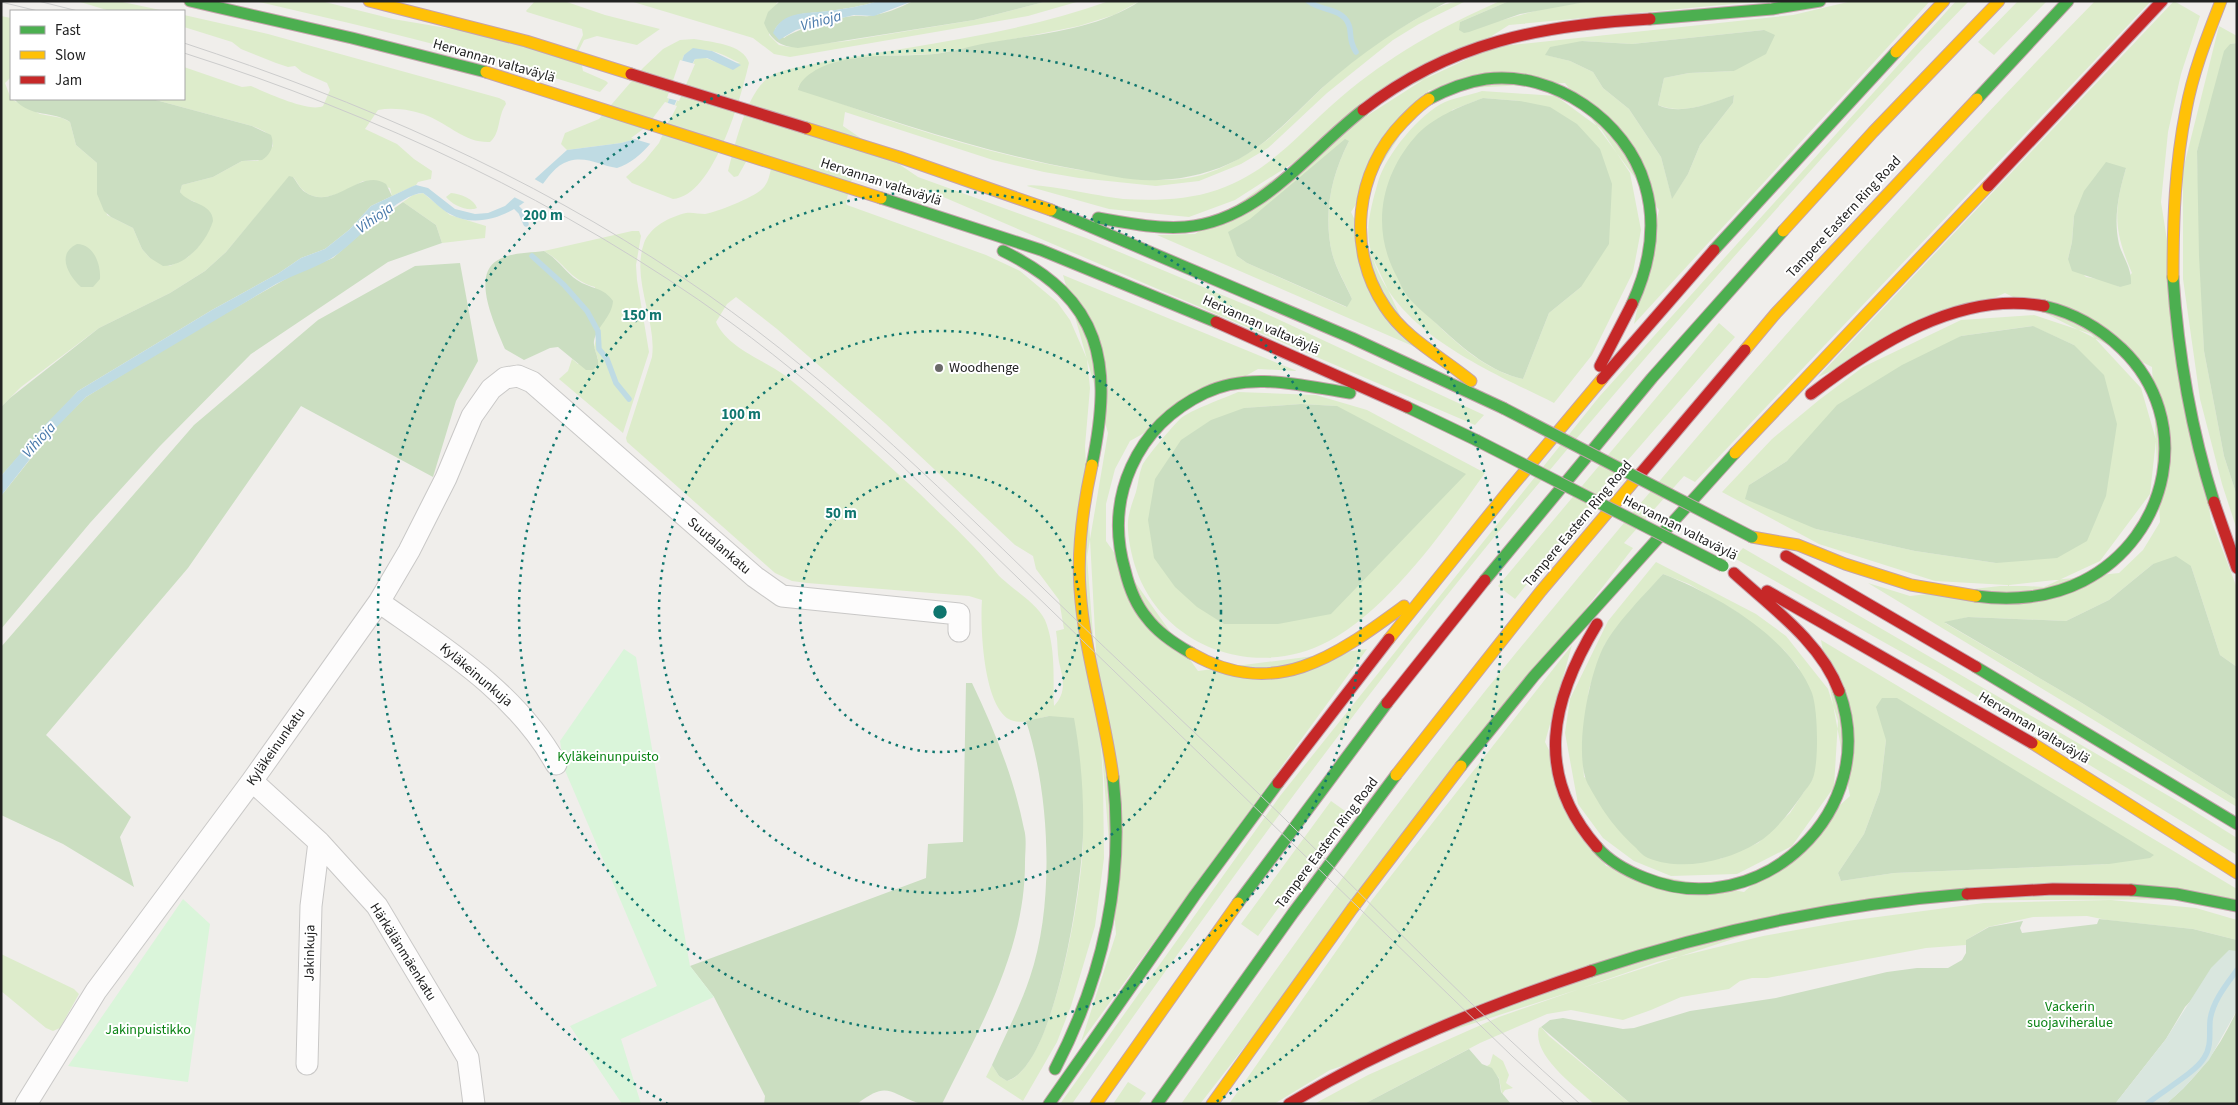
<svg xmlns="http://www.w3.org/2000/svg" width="2238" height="1105" font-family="'Source Sans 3',sans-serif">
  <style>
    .grass { fill: #ddeccb; fill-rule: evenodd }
    .forest { fill: #cbdec1 }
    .wetland { fill: #d9e6de }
    .park { fill: #daf5da }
    .water { fill: #bfdbe3 }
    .pier { fill: #f0eeeb }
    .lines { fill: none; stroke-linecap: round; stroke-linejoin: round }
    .stream { stroke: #bfdbe3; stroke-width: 5.5 }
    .street-casing { stroke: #c9c8c7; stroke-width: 23 }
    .fast-casing { stroke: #c5a2ac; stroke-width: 13 }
    .slow-casing { stroke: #c5a2ac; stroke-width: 13 }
    .jam-casing { stroke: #c5a2ac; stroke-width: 13 }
    .street { stroke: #fdfcfc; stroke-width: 21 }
    .fast { stroke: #4caf50; stroke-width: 11 }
    .slow { stroke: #ffc107; stroke-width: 11 }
    .jam { stroke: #c62828; stroke-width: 11 }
    .tram { stroke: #ccc; stroke-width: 1 }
    .fast-bridge-casing { stroke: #c5a2ac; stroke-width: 13; stroke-linecap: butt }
    .fast-bridge { stroke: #4caf50; stroke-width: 11 }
    .ring { fill: none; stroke: #0f766e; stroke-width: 2.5; stroke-dasharray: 2.5 5 }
    .poi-dot { fill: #6a6968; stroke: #fff; stroke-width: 2 }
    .labels { text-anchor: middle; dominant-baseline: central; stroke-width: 4; stroke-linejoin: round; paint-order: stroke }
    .street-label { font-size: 14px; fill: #222; stroke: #fff }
    .poi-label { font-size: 14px; fill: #222; stroke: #fff; text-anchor: start }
    .park-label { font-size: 14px; fill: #0c8416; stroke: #fff }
    .water-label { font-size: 15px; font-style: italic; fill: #4a7aab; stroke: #fff }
    .centre { fill: #0f766e; stroke: #fff; stroke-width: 2.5 }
    .ring-label { font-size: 15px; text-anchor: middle; font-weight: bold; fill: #0f766e; stroke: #fff; stroke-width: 4; stroke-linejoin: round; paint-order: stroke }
  </style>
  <rect width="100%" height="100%" fill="#f0eeeb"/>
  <path class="grass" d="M77 1H118L165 11H110Z
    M255 1H321L393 19 576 50 583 35 582 29 527 12 526 11 535 1H564L605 15 660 29 637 45 597 36 584 40 579 50 583 71 606 81 608 83 600 92C486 55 371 28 255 1Z
    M630 1H780L777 2 769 35 779 45 789 47 847 41 974 20 1048 1H1080L1028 16 790 57 774 54 753 38Z
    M1109 1H1140L1114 15 1079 26 1029 36 935 54 877 56 819 69 798 87C892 124 998 158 1098 173 1128 177 1158 183 1188 178 1214 174 1241 159 1263 143 1282 129 1300 109 1318 92 1346 65 1377 41 1411 22 1429 11 1445 1 1466 1L1419 24 1393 40 1327 93 1268 148 1241 164 1199 181 1156 186 1079 178 1044 172 993 160 845 112 843 126 918 177 1086 238 1258 310 1484 415 1475 425 927 190 916 189 866 173 857 176 851 181 846 203 847 205 986 255 1020 271 1057 302 1070 320 1087 359 1090 388 1085 446 1103 781 1104 858 1095 926 1071 1006 1057 1042 1023 1101 986 1077 992 1065 999 1076 1007 1081C1054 1068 1084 882 1083 837 1083 826 1077 814 1074 804 1066 774 1057 745 1049 716 1038 718 1025 724 1014 721 983 714 980 625 982 600L969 596 807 583 792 581 775 573 627 442 626 438 652 357C657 320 631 280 644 243 650 227 669 217 686 213 692 212 699 214 705 214 717 212 752 198 761 190 768 184 769 177 771 169L751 153 738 176 734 177 728 171C735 145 746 94 768 78 776 72 785 70 794 68 899 46 1007 38 1109 1ZM736 297 777 329 885 423 1015 545 1033 556 1036 569 1059 600 1064 629 1056 631C1058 641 1057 652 1059 662 1063 679 1067 692 1054 706 1053 678 1056 647 1045 620 1036 601 1007 587 994 570 972 542 945 519 920 494 876 454 833 414 787 377 765 360 728 349 716 322L727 304Z
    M1500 1H1509L1460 22 1499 21 1546 8 1591 1H1764L1509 25 1235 200 1189 217 1109 209 1027 186C1036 182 1107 198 1123 199 1153 201 1188 200 1217 190 1271 171 1298 134 1340 98 1389 56 1441 27 1500 1Z
    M1852 1H1930L1634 324 1659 210 1565 83 1429 90 1351 212 1415 347 1157 235 1195 234 1397 92 1493 47 1793 15ZM1764 30 1734 71 1689 73 1664 78 1658 105C1682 115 1710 104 1734 95L1733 103 1700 145 1688 174 1672 198 1661 157 1629 109 1603 88 1593 72 1570 61 1546 55 1582 41 1632 44ZM1349 141C1331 176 1323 214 1332 253 1336 269 1346 284 1352 299L1346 307 1247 263 1237 256Z
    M1956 1H1969C1874 98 1784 200 1694 302 1597 413 1501 526 1410 642 1293 793 1181 947 1072 1104H1060L1280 796 1599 397Z
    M2018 1H2047L1994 55 1978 42Z
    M2095 1H2151L1695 482 1684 476 1624 543 1633 548 1200 1104H1181C1286 955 1392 805 1507 664 1694 435 1888 213 2095 1Z
    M2174 1 2200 16 2181 74 2168 132 2161 202 2211 520 2237 588V667L2220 655 2191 566 2153 564 2109 600 2066 621 1968 617 1945 623 2082 703 2237 800V807L1868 583 1910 596 2119 573 2143 550 2160 522 2152 367 2005 293 1818 377ZM2126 168C2113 212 2114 231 2132 273L2120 287 2104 280 2086 277 2068 259 2072 242 2074 216Z
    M184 15 268 34 499 98 505 101 506 104C497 117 501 133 490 142 465 143 450 125 428 116 413 110 394 107 378 110L365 129 397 144 414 159 432 171 431 179 418 182 416 185 392 196 390 188 363 181C347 190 320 207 303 190 299 187 297 181 293 177H289L226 252 205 271 170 293 99 328 21 387 1 407V16L11 18V77L5 83 11 99 40 114 62 118 70 122 76 145 97 163 107 215 133 228 142 249 150 258 170 266 188 257 199 246 195 202 183 197 180 192 182 185 213 177 242 161H258L273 146C272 133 264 131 252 126L152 99H184V67L242 87 251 86C265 92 309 113 323 106L330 90 327 83 302 72 295 66 288 67 276 63 241 49 232 42 184 27Z
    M2219 26 2237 36V43L2230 44 2197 151 2204 351 2224 456 2237 496V530L2222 484 2200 399 2183 279V170Z
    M694 39C710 42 744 44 749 63 741 97 714 196 673 199L632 183 626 177 645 160 659 143 695 59 703 57 716 62 740 63C717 52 709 45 684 55L667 105 635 139 621 143 567 150 561 144 565 133 599 119 643 68 663 49 680 40Z
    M1482 91 1556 96 1601 129 1630 173 1641 230 1633 272 1592 355 1554 403C1486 369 1383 328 1369 242 1366 223 1373 200 1378 182 1386 155 1419 114 1445 102 1457 97 1470 95 1482 91ZM1483 98 1520 101 1581 287 1549 313 1523 379C1476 369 1442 328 1408 296L1452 110Z
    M423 193 450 215 486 226 485 238 442 243 436 225 403 202 413 195Z
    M451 193C461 194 474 199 477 208 468 212 452 205 446 197Z
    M632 231H639L641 236 636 265 637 280 649 352 623 433 559 379 568 371 572 359 578 364 598 359 594 347 599 329 595 287C569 280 566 263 544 251Z
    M1063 275 1297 371 1258 369 1130 441 1115 469 1106 504V541L1198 671 1367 649 1081 1042 1116 934 1087 557 1108 433Z
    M2034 315 2091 334 2141 388 2156 440 2150 494 2100 561 2044 587 1935 581 1819 544 1722 492 1772 439 1819 400 1863 367 1961 320ZM2032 326 2074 345 1996 563 1915 551 1816 529 1749 485 1787 461 1961 336Z
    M1719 323 1735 337 1608 483 1515 599 1498 586Z
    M1238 392 1316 395 1367 410 1485 473C1445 529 1390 608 1329 641 1255 681 1161 647 1135 566 1131 553 1127 535 1128 521 1129 511 1133 501 1136 492 1138 484 1139 474 1142 466 1146 457 1172 427 1180 419 1190 410 1225 398 1238 392ZM1301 404 1337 406 1244 408Z
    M1743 548 2186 806 2237 838V855L1937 672 1734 558Z
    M1656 562 1756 614 1786 636 1828 689 1838 721 1834 787 1792 846 1737 874 1671 876 1634 861 1603 838 1578 804 1565 733 1570 699 1608 621ZM1663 574 1689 584 1737 612 1784 650 1799 668 1813 778 1790 813 1758 843 1720 859 1584 777 1582 744 1589 689 1605 644Z
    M1821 640 2237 889V899L1850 901 1330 1070 1274 1104H1229L1372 900 1572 645 1545 742 1606 866 1744 892 1850 796ZM1886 740 2109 864 1894 873 1841 881 1838 873 1864 834 1880 791Z
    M1331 801 1348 813 1258 936 1241 924Z
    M2111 900 2196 908 2237 920V940L2193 929 2107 920 2087 916 2033 917 1988 927 1966 940V945L1926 948 1767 978H1752L1740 981 1729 989 1681 997 1651 1010 1623 1020 1571 1010 1547 1014 1480 1043 1364 1104C1353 1099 1329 1104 1314 1104L1368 1075 1499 1017 1657 962 1763 936 1847 921 1984 903Z
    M1 954 74 989 79 994 60 1028 53 1031 46 1028 1 991Z
    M1541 1027 1549 1036 1631 1104H1594C1576 1087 1531 1055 1539 1028Z
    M1493 1054 1503 1061 1509 1075 1506 1083 1513 1088 1505 1090 1502 1094 1499 1078 1487 1066 1490 1064Z
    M1128 1082 1146 1093 1138 1104H1113Z"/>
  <path class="forest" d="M780 1H878C863 6 844 9 828 11 809 14 788 11 775 29L784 38C796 29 838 17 854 16 859 15 864 17 869 16 884 14 900 8 913 1H1048L974 20 798 48C779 46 771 40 764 23L768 12Z
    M1140 1H1449C1402 25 1361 53 1322 88 1295 113 1271 141 1239 159 1214 172 1187 179 1159 180 1134 182 1106 175 1081 170 984 153 891 120 798 90 800 76 823 65 836 62 868 53 902 57 935 54 952 52 970 46 987 43 1037 34 1097 30 1140 1Z
    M1509 1H1591L1520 14 1469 32 1464 33 1459 30 1460 22Z
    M1764 30 1775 35 1766 54 1734 71 1689 73 1664 78 1658 105C1681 116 1711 103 1734 95L1733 103 1700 145 1688 174 1672 199 1661 157 1629 109 1603 88 1593 72 1570 61 1545 55 1550 47 1582 41 1632 44Z
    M2237 43V496L2224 456 2204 351 2199 256 2197 151 2224 51 2230 44Z
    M1483 98 1520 101 1550 107 1577 124 1600 149 1612 184 1609 244 1581 287 1549 313 1523 379C1491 372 1465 350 1441 328 1431 318 1417 308 1408 297 1403 291 1400 283 1397 277 1371 230 1380 177 1415 137 1431 118 1461 106 1483 98Z
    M14 99H152L252 126 271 135C275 145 271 154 262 160L242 161 213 177 182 185 180 192C188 204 213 203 213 221 207 241 187 266 163 266L150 258 142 249 133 228 111 217 104 211 97 194V163L76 145 70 122C53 110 32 119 14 99Z
    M1345 139 1349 141C1331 176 1323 214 1332 253 1336 269 1346 285 1352 299L1347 307 1247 263 1237 256 1228 232 1250 219Z
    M2106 162 2126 168C2119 192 2113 218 2119 244 2123 258 2132 268 2131 284L2120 287 2072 271 2068 259 2072 242 2074 216 2084 191Z
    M289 176 293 177C297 182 300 189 305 192 334 212 360 167 386 184L392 196 371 206 349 230 325 249 301 258 279 273 212 310 78 391 1 476V407L10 398 99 328 170 293 205 271 226 252Z
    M403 202 436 225 442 243 388 262 251 354 160 446 90 523 1 629V496L59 423 86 397 182 338 298 272 333 258 367 228Z
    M77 244C94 244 101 265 100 279L93 287H81C68 275 56 254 77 244Z
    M544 251C558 259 565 272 577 280 590 289 604 287 613 301 612 317 597 326 594 341 593 350 599 356 598 365L593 370H586L558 347 550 348 524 360 505 349C496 327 470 275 498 260 512 252 530 253 544 251Z
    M460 263 478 361 456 401 433 477 301 406 188 568 46 735 131 817 120 837 134 887 63 844 1 815V647L194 425 318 320 415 266Z
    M2033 326 2074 345 2104 375 2117 424 2106 496 2087 541 2057 558 1996 563 1915 551 1816 529 1745 499 1749 485 1787 461 1837 405 1902 365 1961 336Z
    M1301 404 1337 406 1466 474 1331 614 1278 624H1224L1197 607 1175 587 1154 558 1148 520 1155 479 1181 440 1211 420 1244 408Z
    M2176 556 2191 566 2220 655 2237 667V800L2082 703 1944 622 1968 617 2066 621 2109 600 2153 564Z
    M1663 574C1717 595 1790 637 1812 693 1818 710 1819 762 1813 778 1811 784 1805 790 1802 795 1790 812 1775 832 1757 843 1727 861 1682 872 1648 858 1643 856 1639 851 1635 847 1613 826 1604 813 1589 786 1572 758 1589 672 1605 644 1618 621 1645 594 1663 574Z
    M966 683H972C994 729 1014 778 1024 829 1027 839 1025 852 1025 863 1025 951 980 1027 942 1104 934 1104 925 1105 918 1103 888 1092 887 1081 857 1104H764L765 1096 714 997 690 966 926 878 928 844 963 842Z
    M1882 698H1897L2154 855 2150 858 2109 864 1894 873 1841 881 1838 873 1864 834 1880 791 1886 740 1876 707Z
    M1049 716 1074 718C1081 757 1084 795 1083 835 1082 882 1056 1066 1007 1081L999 1076 992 1065C1005 1036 1020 1007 1030 977 1055 904 1050 794 1026 721Z
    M2099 919 2193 929 2237 940V951L2185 1007 2166 1039 2115 1104H1631L1541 1027 1550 1020 1563 1018 1623 1029 1634 1028 1690 1011 1776 998 1887 972 1917 968H1948L1962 960 1966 953V940L1989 927 2023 921 2020 928 2022 933 2097 924Z
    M2237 1010V1104H2166C2197 1078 2220 1048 2237 1010Z
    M1469 1049 1482 1064 1492 1068 1499 1079 1501 1092 1511 1104H1364Z"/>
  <path class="wetland" d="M2229 950 2237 951V1010L2209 1060 2183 1089 2166 1104H2115L2166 1039 2211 968Z"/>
  <path class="park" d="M624 649 636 657 690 966 714 997 621 1039 641 1104H622L570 1026 657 986 564 768 560 741Z
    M183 899 210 924 188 1082 68 1066Z"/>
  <path class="water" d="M878 1H913L874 16 854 15 809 26 796 30 779 40 773 33C783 10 807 14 828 11 844 9 863 6 878 1Z
    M693 48 712 51 741 65 733 70 707 58 695 59C686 73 682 90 674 106 663 129 643 160 617 168 600 166 588 156 569 161 555 165 548 178 539 189 518 212 480 231 450 214 440 209 432 199 423 193 400 193 358 239 339 253 324 265 295 274 276 284L86 397 48 436 1 496V476L44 426 78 391 212 310 279 273 301 258 325 249 349 230 371 206 411 187 416 185 428 188 455 209 475 214 488 213 505 206 567 150 621 143 635 139 667 105 684 55Z"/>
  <path class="pier" d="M680 60 695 64 679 101 667 98Z
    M665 102 677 106 671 118 651 144 631 138 646 127Z
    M531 177 545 185 536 195 526 203 512 196Z"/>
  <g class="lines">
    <path class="stream" d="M1308 1C1320 11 1341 8 1348 23 1353 32 1347 38 1356 52
      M513 204 521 212 526 224
      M532 256 564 285 587 311 598 331 599 349 607 359 616 383 629 399
      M2147 1104C2162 1091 2195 1073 2204 1058 2212 1046 2209 1034 2210 1021 2212 1002 2226 985 2237 970"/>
    <defs>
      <path id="street" d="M379 602C444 648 517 693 556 764
        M252 781 319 842 377 906 468 1058 474 1104
        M307 1064 311 906 319 842
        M26 1104 96 991 252 781 379 602 409 551 446 478 472 416 491 389 505 378 518 376 532 382 755 577 782 596 959 614V631"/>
      <path id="fast" d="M190 1 352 38 486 72
        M1650 19 1772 9 1820 1
        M1429 99C1448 89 1465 82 1486 79 1553 70 1627 121 1645 185 1657 225 1649 267 1632 304
        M1977 99 2068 1
        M881 198 1041 250 1216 322
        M1051 210 1352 338 1503 408
        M1098 218C1127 223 1156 229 1185 227 1260 221 1308 152 1363 110
        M1714 250 1896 52
        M1003 251C1103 300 1113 363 1092 465
        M2173 277C2178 353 2191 429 2214 502
        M1407 407 1476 440
        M1485 580 1652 378 1783 231
        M1976 596C2011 601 2050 598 2083 581 2170 537 2195 419 2122 349 2100 328 2074 313 2044 306
        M1191 653C1175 644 1158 633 1147 618 1136 605 1129 587 1125 570 1104 498 1136 426 1205 393 1251 371 1302 386 1350 393
        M1976 667 2237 824
        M1461 766 1534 676 1735 453
        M1597 847C1609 861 1627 871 1645 878 1760 925 1883 810 1839 691
        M2131 890 2176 894 2237 906
        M1238 903 1387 703
        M1591 971C1714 930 1839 904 1967 894
        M1055 1069C1103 977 1125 881 1113 777
        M1049 1104 1195 895 1278 783
        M1157 1104 1293 913 1396 775"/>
      <path id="slow" d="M369 1 526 41 631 74
        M1896 52 1944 1
        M486 72 881 198
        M1429 99C1419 105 1412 113 1403 122 1355 171 1346 249 1385 307 1406 339 1442 357 1471 381
        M806 128 899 157 1051 210
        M1783 231 1873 132 1999 1
        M2173 277C2173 220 2175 165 2186 110 2193 72 2207 37 2221 1
        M1745 350 1776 313 1977 99
        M1735 453 1988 186
        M1092 465C1083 506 1077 547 1080 589 1084 653 1105 714 1113 777
        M1752 537 1798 545 1845 564 1911 585 1976 596
        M1389 639 1509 490 1602 379
        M1191 653C1275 702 1337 655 1404 606
        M2032 743 2237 873
        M1396 775 1541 591 1641 473
        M1096 1104 1238 903
        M1212 1104 1352 909 1461 766"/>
      <path id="jam" d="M631 74 806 128
        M1363 110C1450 42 1542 25 1650 19
        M1988 186 2162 1
        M1216 322 1407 407
        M1600 366 1632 304
        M1602 379 1714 250
        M1811 394C1875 345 1960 290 2044 306
        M1641 473 1745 350
        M2214 502 2237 568
        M1786 556 1976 667
        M1734 573C1771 607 1821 642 1839 691
        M1767 591 2032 743
        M1387 703 1485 580
        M1278 783 1389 639
        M1597 847C1533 774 1551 700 1597 624
        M1967 894 2053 889 2131 890
        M1289 1104C1384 1047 1486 1006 1591 971"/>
    </defs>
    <use href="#street" class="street-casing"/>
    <use href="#fast" class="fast-casing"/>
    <use href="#slow" class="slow-casing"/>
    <use href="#jam" class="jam-casing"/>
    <use href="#street" class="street"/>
    <use href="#fast" class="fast"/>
    <use href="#slow" class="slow"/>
    <use href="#jam" class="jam"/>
    <path class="tram" d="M38 1 78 11
      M1 2 38 11
      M184 43C360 101 528 174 682 277 817 367 931 479 1046 591 1125 668 1206 742 1285 819 1382 915 1478 1014 1580 1104
      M184 53C378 115 564 202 730 322 788 364 842 411 896 460L1513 1057 1565 1104"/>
    <defs>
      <path id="fast-bridge" d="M1503 408 1752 537
        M1476 440 1723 566"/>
    </defs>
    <use href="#fast-bridge" class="fast-bridge-casing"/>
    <use href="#fast-bridge" class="fast-bridge"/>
  </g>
  <g class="ring">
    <circle cx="940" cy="612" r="140"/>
    <circle cx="940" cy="612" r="281"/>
    <circle cx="940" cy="612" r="421"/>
    <path d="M668 1104A562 562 0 1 1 1212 1104"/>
  </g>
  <circle class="poi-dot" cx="939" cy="368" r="5"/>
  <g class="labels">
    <g class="street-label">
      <text transform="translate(494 61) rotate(16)">Hervannan valtaväylä</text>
      <text transform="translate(881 182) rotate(18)">Hervannan valtaväylä</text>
      <text transform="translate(1844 217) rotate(-47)">Tampere Eastern Ring Road</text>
      <text transform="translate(1261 325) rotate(24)">Hervannan valtaväylä</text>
      <text transform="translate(1578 524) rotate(-50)">Tampere Eastern Ring Road</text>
      <text transform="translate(1680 528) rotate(27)">Hervannan valtaväylä</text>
      <text transform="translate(719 546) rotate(41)">Suutalankatu</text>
      <text transform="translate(476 675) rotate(40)">Kyläkeinunkuja</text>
      <text transform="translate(2034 728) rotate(31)">Hervannan valtaväylä</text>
      <text transform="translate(276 747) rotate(-55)">Kyläkeinunkatu</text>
      <text transform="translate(1327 843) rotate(-53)">Tampere Eastern Ring Road</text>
      <text transform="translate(403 952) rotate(58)">Härkälänmäenkatu</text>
      <text transform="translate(310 953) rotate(-89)">Jakinkuja</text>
    </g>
    <g class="poi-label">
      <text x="949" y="368">Woodhenge</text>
    </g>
    <g class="park-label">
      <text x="608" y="757">Kyläkeinunpuisto</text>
      <text x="2070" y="1007">Vackerin<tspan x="2070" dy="16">suojaviheralue</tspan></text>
      <text x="148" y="1030">Jakinpuistikko</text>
    </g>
    <g class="water-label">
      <text transform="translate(821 21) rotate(-15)">Vihioja</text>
      <text transform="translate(375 218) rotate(-35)">Vihioja</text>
      <text transform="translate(39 440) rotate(-48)">Vihioja</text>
    </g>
  </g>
  <circle cx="940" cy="612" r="8" class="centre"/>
  <g class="ring-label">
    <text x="543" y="220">200 m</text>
    <text x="642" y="320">150 m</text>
    <text x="741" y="419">100 m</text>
    <text x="841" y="518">50 m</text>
  </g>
  <rect width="2238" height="1105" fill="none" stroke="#222222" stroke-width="5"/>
  <rect x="10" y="10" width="175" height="90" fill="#ffffff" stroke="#a7a7a7"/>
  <rect x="20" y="26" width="25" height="8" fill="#4caf50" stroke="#a7a7a7"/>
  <text x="55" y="35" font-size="15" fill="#222222">Fast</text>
  <rect x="20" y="51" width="25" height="8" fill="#ffc107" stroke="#a7a7a7"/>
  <text x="55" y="60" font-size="15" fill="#222222">Slow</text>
  <rect x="20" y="76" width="25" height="8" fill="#c62828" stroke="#a7a7a7"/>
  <text x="55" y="85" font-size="15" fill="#222222">Jam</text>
</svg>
